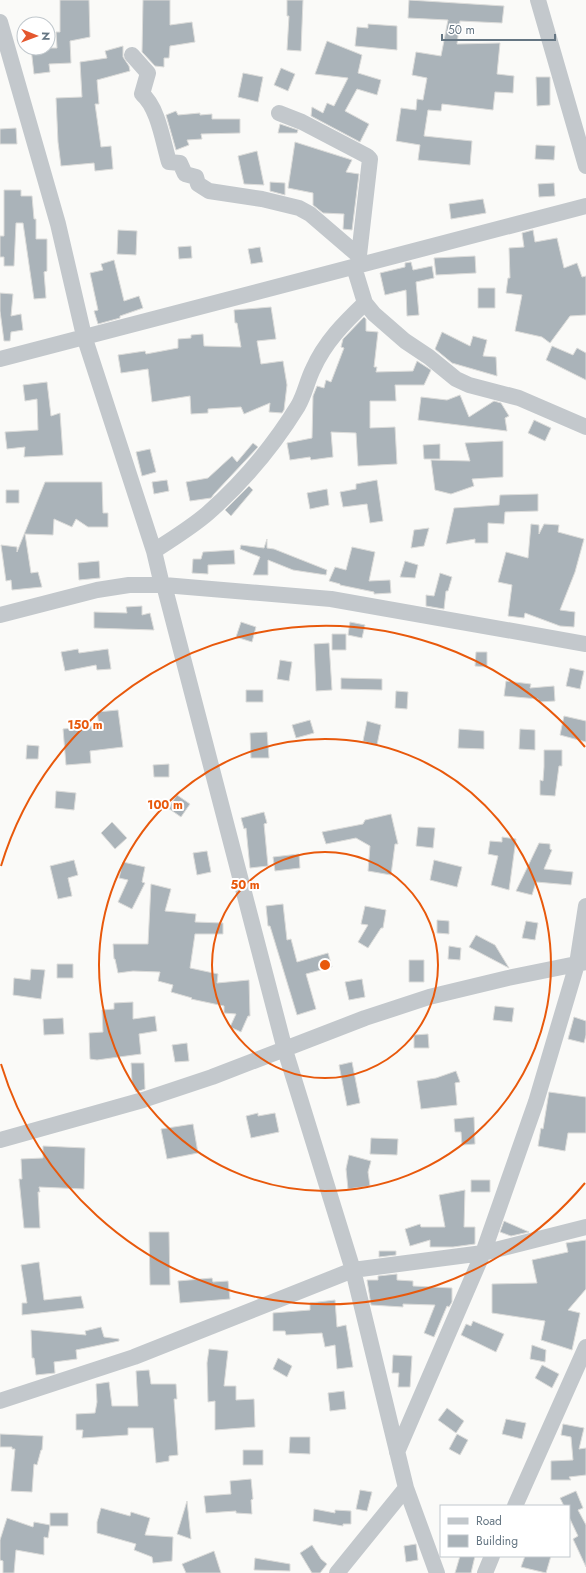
<svg xmlns="http://www.w3.org/2000/svg" width="586" height="1573" font-family="Jost,sans-serif">
  <style>
    .building { fill: #aab3b9; stroke: #dcdcda }
    .lines { fill: none; stroke-linecap: round; stroke-linejoin: round }
    .street { stroke: #c3c8cc; stroke-width: 16 }
    .ring { fill: none; stroke: #e8590c; stroke-width: 2 }
    .centre { fill: #e8590c; stroke: #fff; stroke-width: 2 }
    .ring-label { font-size: 12px; text-anchor: middle; font-weight: bold; fill: #e8590c; stroke: #fff; stroke-width: 4; stroke-linejoin: round; paint-order: stroke }
  </style>
  <rect width="100%" height="100%" fill="#fafaf8"/>
  <path class="building" d="M60 0H89L90 37 70 41 71 63 49 64 50 72 34 74 31 48H57L56 32H60Z
    M143 0H170V25L192 22 195 42 170 46 169 58H164V67L155 66 142 52Z
    M287 0H303L301 51 287 50 289 16H287Z
    M409 0 504 6 502 23 460 21 457 44 500 43 497 74 514 76 513 93 495 92 493 110 442 104 441 111 428 110 424 136 472 141 470 165 418 160 420 145 396 141 401 108 416 110 417 99 423 100 427 78 412 75 416 52 441 56 448 20 408 18Z
    M368 24 397 26V50L355 46 357 27 368 28Z
    M327 41 362 55 358 73 381 80 377 95 357 89 345 111 369 124 360 142 311 116 312 107 323 113 327 103 334 106 348 78 315 74Z
    M123 46V57L129 66 130 71 97 80 99 104H95L101 147 111 146 113 169 95 171 94 163 61 166 58 142 56 98 82 97 80 62 107 58 105 51Z
    M281 68 295 74 288 91 274 85Z
    M243 73 263 77 258 102 238 97Z
    M536 77H550V105L537 106Z
    M176 111 178 115 200 113V115L212 114V119H240V133L201 134 202 139 187 140 189 145 176 150 166 115Z
    M280 124 298 130 297 133H278Z
    M16 128 17 144H0V129Z
    M295 142 352 160 346 172 359 174 352 230 343 229 344 214 323 213 313 205V193L288 188Z
    M536 145 555 146 554 160 535 159Z
    M257 151 264 185 244 184 238 156Z
    M270 182 285 183V195L270 191Z
    M554 183 555 196 539 197 538 184Z
    M4 190H21V196H32L34 219H36V239H47V271L44 272 46 298 34 299 23 223H16L14 266H4V257H0V236H4Z
    M483 199 486 213 451 219 449 204Z
    M118 230 137 231 136 255 117 254Z
    M533 230 535 242 557 238 564 268 577 263 582 277 586 276V315L570 316 550 343 542 337 515 331 522 295 506 293 508 278H510L509 248 524 247 522 233Z
    M191 246 192 258 179 259 178 247Z
    M260 247 263 262 251 264 248 249Z
    M475 256 476 273 436 275 434 258Z
    M114 260 124 301 139 296 143 308 120 316V318L98 324 94 311 98 310 90 273 103 270 101 264Z
    M411 262 413 270 432 266 434 278 416 282 419 315 407 316 406 290 385 295 380 273 405 267V263Z
    M478 288H495V308H478Z
    M0 293 13 294 11 316 21 314 23 330 11 332 10 341H4L0 311Z
    M271 307 276 339 257 341 261 364 283 361 287 385 284 410 282 413 269 412 270 403 244 414 241 407 208 409V413L191 414 190 396 152 402 148 369 121 373 118 355 145 351 146 354 178 348V339L191 338V335L203 334 204 346 241 347 237 323H235L234 310Z
    M364 317 366 319V331L378 332 374 367H377L376 372 413 371 417 361 431 370 424 385H395L396 401H370V428L395 427 397 464 358 466 356 433 331 432 333 457 311 460 310 457 290 460 287 443 312 438 313 396 317 386 324 388 326 380 331 382 344 348 341 347 343 339Z
    M442 332 470 346 473 336 487 340 483 356 496 357 497 376 452 363 435 349Z
    M552 346 573 355 577 348 586 353V380L546 360Z
    M47 382 51 416 60 413 63 455 24 457 25 447 7 449 5 432 38 430 37 399 25 401 23 385Z
    M460 395 469 417 494 401 501 403 509 416 505 418 507 431 418 420 421 397 447 400Z
    M534 420 551 428 545 441 528 433Z
    M503 441V477L472 479 474 486 451 494 435 490 431 460 470 461 465 443Z
    M253 443 258 447 214 494 211 498 190 501 186 482 208 478 232 456 237 462Z
    M440 444V459H424L423 445Z
    M150 449 156 472 142 476 136 452Z
    M167 480 169 491 154 494 152 482Z
    M377 480 383 521 370 523 367 504 343 507 340 492 356 489V484Z
    M45 482H102L103 513H108V527H88L76 519 72 527 54 519 53 535 25 534 31 573 38 572 42 587 12 590 11 580 6 581 1 545 17 547V552Z
    M249 486 253 490 231 516 225 510Z
    M327 489 329 505 310 509 307 493Z
    M6 490H19V503H6Z
    M538 494V511L505 512 504 524 488 523V543H475V539L446 544 454 508 499 505 500 495Z
    M531 524 539 525V534L544 524 559 525 558 532 584 539 575 572 560 610 575 612 574 627 560 626 525 613 524 618 508 616 512 585 498 582 506 552 528 558Z
    M429 528 424 546 411 548 414 530Z
    M267 539V548L274 549 327 570 326 575 293 570 268 560V575H253L260 557 240 549 241 545 264 548Z
    M352 547 375 552 369 581 390 580 391 593 374 594V592L340 585V584L329 581 335 567 346 570Z
    M234 550 235 564 208 565V574L192 573 193 559H201L203 552Z
    M99 561 100 578 79 580 78 563Z
    M405 561 418 565 415 578 400 577Z
    M440 573 452 577 448 591H446L444 609 426 606V595L434 596Z
    M142 606V615L150 613 154 630 94 628V612L127 613 126 607Z
    M241 622 256 627 252 642 236 637Z
    M350 622 365 625 362 638 348 635Z
    M332 634H346V650H332Z
    M329 643 332 690 316 691 314 644Z
    M78 649 79 653 108 649 111 669 97 670 96 665 65 671 61 652Z
    M476 652H487V667L475 666Z
    M280 660 292 662 289 681 277 679Z
    M570 668 584 671 580 689 566 686Z
    M341 678 382 679V690L341 689Z
    M506 681 531 684 530 688 554 686 555 701 539 702 538 699 504 696Z
    M246 690H263V702H246Z
    M396 691 408 692 407 709 395 708Z
    M118 710 123 747 90 751 91 763 66 765 63 729 99 725 97 712Z
    M564 716 586 721V742L560 735Z
    M310 720 314 733 296 738 292 725Z
    M367 721 381 725 377 745 363 741Z
    M459 729 484 731V749L458 748Z
    M520 729 535 730V750L519 749Z
    M267 732 269 758H251L250 733Z
    M27 745 39 746 38 759H26Z
    M544 750H562V766H559L555 796 540 795V780L543 781 544 767Z
    M169 764V777H154L153 765Z
    M56 791 76 793 74 810 55 808Z
    M177 795 190 804 181 817 168 808Z
    M264 812 267 823 264 824 268 866 250 868 246 828 244 829 241 818Z
    M391 814 398 844H395L391 875 368 871 370 846 356 838 326 844 322 832 363 824 365 820Z
    M112 822 127 838 115 849 101 833Z
    M418 827 435 828 433 848 416 846Z
    M502 837 516 839 509 890 491 885 498 856 488 854 490 841 502 842Z
    M539 843 550 844V849L552 850 544 869 573 872 571 885 536 882 532 895 516 891Z
    M207 851 211 872 197 875 193 853Z
    M299 854 300 868 275 871 273 857Z
    M74 860 78 875 68 878 72 896 58 899 50 866Z
    M434 860 462 867 457 887 430 880Z
    M123 862 145 867 142 882 145 883 132 909 118 902 128 880 119 878Z
    M151 884 171 889 165 911 196 914 195 922 223 923V934H195L190 968 218 974 217 983 249 980 250 1016H248L241 1032 230 1027 236 1014 224 1013V1006L191 999 192 998 171 992 173 985 158 981 160 972 133 971 118 973 115 959H114L113 944H148Z
    M283 904 287 940 291 939 297 962 328 953 332 967 306 974 316 1009 297 1015 270 926H268L266 906Z
    M365 906 386 910 383 928H381L368 948 358 942 368 925 361 924Z
    M437 920 449 921V934L437 933Z
    M526 921 538 923 535 940 522 938Z
    M476 935 495 945 509 968 469 947Z
    M449 946 461 948 460 960 448 959Z
    M409 960H424V982H409Z
    M57 964H73V978H57Z
    M31 969 45 970 41 999 13 995 14 978 30 980Z
    M362 979 365 997 349 1000 345 982Z
    M133 1002V1019L155 1016 157 1031 139 1034 141 1054 97 1060 90 1059 89 1033 103 1032 102 1010 114 1009V1003Z
    M495 1006 514 1008 512 1022 493 1020Z
    M574 1017 586 1021V1035L584 1043 568 1039Z
    M63 1018 64 1034 44 1035 43 1019Z
    M428 1034 429 1048H414V1035Z
    M187 1043 189 1061 175 1062 172 1045Z
    M352 1062 360 1103 347 1106 339 1065Z
    M131 1063H144L145 1089 136 1092 132 1082Z
    M456 1071 460 1082 455 1083 457 1105 421 1109 417 1081 436 1078Z
    M549 1092 586 1097V1133H568L565 1151 538 1146 541 1128 543 1129Z
    M258 1113V1116L275 1113 279 1132 251 1138 246 1116Z
    M474 1117 475 1144 462 1145 461 1132H455L454 1119Z
    M193 1124 198 1153 167 1159 161 1129Z
    M371 1138 398 1139 397 1155 370 1154Z
    M43 1146 85 1148 84 1189 39 1187 40 1192H38L40 1228H24L19 1179H22L21 1159 43 1158Z
    M349 1155 371 1161 368 1172 370 1186 348 1189 346 1169Z
    M471 1180H490V1192H471Z
    M465 1190 464 1227H475V1244L453 1247H430V1240L410 1246 405 1229 420 1224 421 1227H445L439 1195Z
    M504 1221 529 1232 511 1236 500 1232Z
    M149 1232H169L170 1285H150Z
    M586 1240V1289L568 1310 580 1313 572 1350 541 1340 545 1321 492 1313V1284L537 1283 532 1260 568 1252 566 1243Z
    M379 1251H396V1255L379 1257Z
    M39 1262 44 1300 81 1296 84 1308 22 1315V1303H27L21 1265Z
    M397 1274V1280L413 1281V1286L452 1288V1302L449 1307 447 1306 434 1337 424 1333 435 1305 403 1304V1307L371 1305 367 1280H378V1276Z
    M212 1278 213 1282 228 1281 230 1299 180 1303 178 1281Z
    M335 1300 337 1327 346 1325 353 1367 337 1369 335 1345 325 1347 322 1333 286 1335 285 1331H273V1313L310 1310V1303Z
    M473 1321 504 1334 496 1352 461 1335 466 1324 471 1326Z
    M101 1327 104 1337 119 1339V1341L76 1350 77 1359 54 1362 55 1373 36 1375 34 1358H32L31 1330 86 1335 85 1331Z
    M532 1345 546 1350 545 1362 530 1359Z
    M209 1349 228 1351 224 1386H236V1400L254 1399 255 1427 215 1430V1401L208 1402 207 1363Z
    M393 1355 412 1356 410 1387H398L399 1373H392Z
    M278 1358 292 1366 287 1377 273 1369Z
    M542 1365 559 1374 552 1388 535 1378Z
    M149 1370 151 1384H176L177 1399H174L178 1455 169 1456V1461L156 1463 153 1428H128V1435L82 1438 83 1430H76V1414L95 1413 97 1402 96 1384 109 1382 112 1406H138L136 1371Z
    M344 1391 346 1409 330 1411 328 1393Z
    M447 1408 464 1421 456 1433 438 1420Z
    M506 1419 526 1423 522 1439 502 1434Z
    M563 1424 584 1428 579 1449 586 1448V1475L569 1477 571 1480H551V1461L573 1460 571 1437 561 1435Z
    M0 1434 43 1436 42 1450H41L37 1465 34 1464 32 1492 11 1491 15 1449H12V1447H0Z
    M457 1434 468 1440 460 1455 449 1449Z
    M290 1437H310V1454L289 1453Z
    M243 1450H263V1465H243Z
    M251 1479 253 1499 251 1500 252 1514 236 1513V1511L206 1513 204 1496 231 1494 230 1481Z
    M360 1490 372 1492 367 1511 356 1509Z
    M576 1491 583 1508 578 1510 586 1525V1567L573 1539 578 1536 569 1517V1506H564L560 1498Z
    M187 1501 191 1539 177 1534Z
    M101 1508 130 1516 131 1512 150 1518 145 1535 173 1537 172 1561 153 1563 152 1557 134 1550 136 1544 97 1533V1522Z
    M314 1509 335 1513V1510L351 1511V1524H343V1526L313 1521Z
    M50 1513H68V1526H50Z
    M7 1518 33 1527 34 1522 50 1525 48 1538 44 1537V1555L16 1550 14 1573H3V1561L0 1560V1540Z
    M416 1544 418 1560 406 1562 404 1546Z
    M312 1545 321 1559 327 1564 320 1573H312L300 1553Z
    M214 1551 221 1573H186L182 1564Z
    M460 1556H475L471 1573H455Z
    M525 1556H551L546 1573 521 1567Z
    M255 1558 290 1564V1571L254 1570Z"/>
  <g class="lines">
    <path class="street" d="M538 0 586 166
      M0 22 58 224 84 336 154 551 162 585H164L285 1050 353 1270 406 1488 437 1573
      M132 55 148 73 142 94C158 107 163 142 169 162L180 163 185 174 196 177 198 184 209 191 262 199 299 208 310 214 359 256
      M279 113 302 122 367 156 370 159 358 264
      M354 267 365 303 374 314 405 341 429 357 456 379 469 385 519 398 586 427
      M0 359 586 206
      M154 551C172 539 192 527 208 513 243 482 274 445 298 406 305 394 307 381 313 369 325 342 344 323 365 303
      M164 585 331 599 586 644
      M0 615 97 590 129 585H162
      M0 1140 143 1100 212 1077 365 1018 429 997 508 978 586 962
      M0 1401 134 1357 353 1270 483 1253 586 1227
      M397 1452 483 1253 536 1102 577 964 586 906
      M515 1506 586 1347
      M337 1573 406 1488
      M485 1573 492 1556"/>
  </g>
  <g class="ring">
    <circle cx="325" cy="965" r="113"/>
    <circle cx="325" cy="965" r="226"/>
    <path d="M585 1183A339 339 0 0 1 1 1064M1 866A339 339 0 0 1 585 747"/>
  </g>
  <circle cx="325" cy="965" r="6" class="centre"/>
  <g class="ring-label">
    <text x="85" y="729">150 m</text>
    <text x="165" y="809">100 m</text>
    <text x="245" y="889">50 m</text>
  </g>
  <rect x="440" y="1505" width="130" height="52" fill="#ffffff" stroke="#c1c8cd"/>
  <rect x="448" y="1518" width="20" height="6" fill="#c3c8cc" stroke="#c1c8cd"/>
  <text x="476" y="1525" font-size="12" fill="#657683">Road</text>
  <rect x="448" y="1535" width="20" height="12" fill="#aab3b9" stroke="#c1c8cd"/>
  <text x="476" y="1545" font-size="12" fill="#657683">Building</text>
  <g transform="translate(36 36) rotate(91)"><circle r="19" fill="#ffffff" stroke="#c1c8cd"/>
  <path d="M0-3L7 15L0 10L-7 15Z" fill="#e4572e"/>
  <text y="-6" font-size="11" font-weight="bold" text-anchor="middle" fill="#657683">N</text>
  </g>
  <path d="M442 34v6h113v-6" fill="none" stroke="#657683" stroke-width="2"/>
  <text x="448" y="34" font-size="12" fill="#657683" stroke="#ffffff" stroke-width="3" paint-order="stroke">50 m</text>
</svg>
